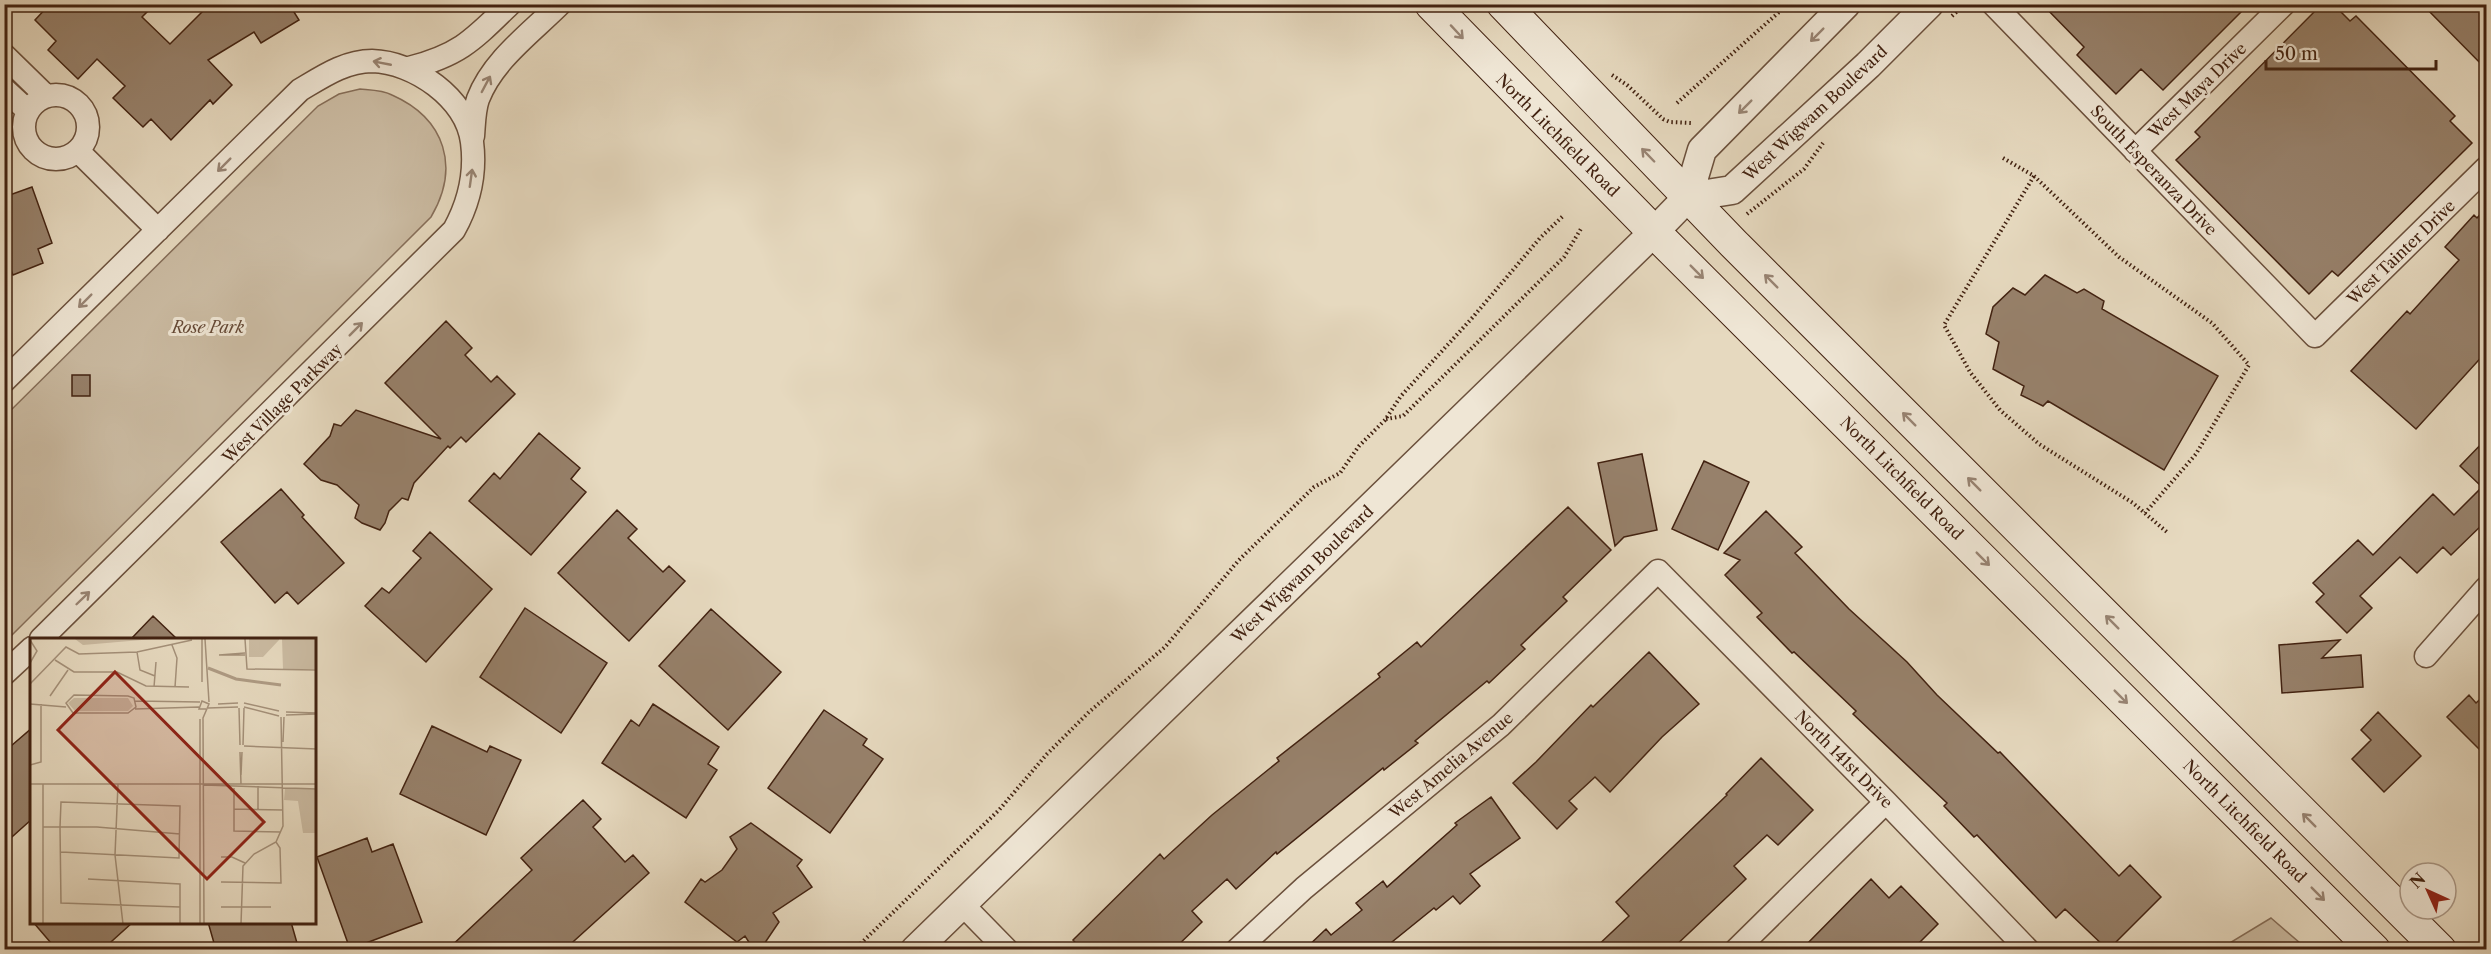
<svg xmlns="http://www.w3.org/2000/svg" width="2491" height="954" font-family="'Libre Caslon Text',serif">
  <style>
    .green { fill: #cabaa1; stroke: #866e59; stroke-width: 1.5 }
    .building { fill: #97816b; stroke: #422211; stroke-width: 1.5 }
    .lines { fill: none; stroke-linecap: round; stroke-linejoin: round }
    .minor-casing { stroke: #6b503c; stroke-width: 25 }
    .tertiary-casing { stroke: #6b503c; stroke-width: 31 }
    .secondary-casing { stroke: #422211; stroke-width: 34 }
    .path { stroke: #422211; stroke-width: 4; stroke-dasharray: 1.5 3; stroke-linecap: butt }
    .minor { stroke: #efe6d5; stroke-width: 22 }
    .tertiary { stroke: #efe6d5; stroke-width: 28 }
    .secondary { stroke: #efe6d5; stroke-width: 32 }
    .oneway { stroke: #988473 }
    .labels { text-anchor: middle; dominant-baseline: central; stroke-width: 6; stroke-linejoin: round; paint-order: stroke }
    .street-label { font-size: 16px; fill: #422211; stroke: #efe6d5 }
    .park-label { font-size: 16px; font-style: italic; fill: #644835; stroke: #efe6d5 }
    .inset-river { fill: none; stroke: #ae9b84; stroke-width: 3 }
    .inset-road { fill: none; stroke: #a49079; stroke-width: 1.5 }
    .view { fill: #8f2418; fill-opacity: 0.15; stroke: #8f2418; stroke-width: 3 }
    .inset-edge { fill: none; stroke: #422211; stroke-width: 3 }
  </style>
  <rect width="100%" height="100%" fill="#e6d9bf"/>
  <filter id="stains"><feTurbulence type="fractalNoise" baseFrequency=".00333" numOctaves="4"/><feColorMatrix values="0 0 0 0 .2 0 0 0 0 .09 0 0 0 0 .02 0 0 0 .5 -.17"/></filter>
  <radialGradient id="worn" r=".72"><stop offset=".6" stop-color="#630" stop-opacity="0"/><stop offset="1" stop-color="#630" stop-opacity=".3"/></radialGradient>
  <path class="green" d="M360 89C371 90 383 90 392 95 446 119 460 168 431 217L5 642V416L318 106 339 94Z
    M2271 918 2307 949H2224L2223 947Z"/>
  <path class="building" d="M50 4H155L142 17 170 44 210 4H289L299 20 261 43 254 32 208 60 232 85 213 104 210 100 171 140 151 119 143 127 113 98 125 86 97 59 78 79 48 50 56 41 35 20Z
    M2042 4H2249L2163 90 2141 69 2116 94 2077 55 2084 47Z
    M2322 4H2333L2350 21 2356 16 2455 116 2450 121 2472 143 2338 276 2332 271 2309 294 2176 160 2200 137 2195 132Z
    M2422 4H2487V70Z
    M32 187 52 243 38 249 43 263 13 275 4 251V197Z
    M2487 207V351L2416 429 2351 371 2407 311 2410 314 2459 260 2445 247 2474 215 2477 218Z
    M2045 275 2077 293 2084 289 2104 301 2102 309 2218 376 2164 470 2048 401 2043 406 2021 395 2024 386 1993 369 1999 342 1986 334 1993 307 2013 288 2025 295Z
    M446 321 472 348 465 355 491 382 497 376 515 394 466 442 461 437 450 448 448 446 414 483 408 500 402 498 389 511 385 523 380 530 362 523 355 518 359 505 337 485 321 480 304 464 330 436 334 424 341 426 356 410 441 439 385 383Z
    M72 375H90V396H72Z
    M539 433 580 468 571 479 586 492 531 555 469 501 494 473 500 479Z
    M2487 438V520L2451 555 2443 547 2417 573 2400 557 2360 596 2372 608 2347 633 2316 602 2324 594 2313 583 2358 540 2373 555 2433 494 2454 515 2482 487 2460 466Z
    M1642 454 1657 530 1624 537 1615 546 1598 463Z
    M1704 461 1749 482 1718 550 1672 529Z
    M281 489 304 515 302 517 344 563 298 604 287 592 275 603 221 542Z
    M1568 507 1611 550 1563 597 1567 601 1521 645 1525 649 1489 683 1487 681 1415 741 1418 743 1384 770 1383 768 1277 854 1276 852 1236 889 1227 879 1192 911 1202 922 1173 950H1082L1073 940 1160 854 1164 859 1212 815 1279 761 1277 758 1380 677 1378 674 1417 642 1421 647Z
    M617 510 637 529 628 538 663 572 669 566 685 581 629 641 558 573Z
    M1766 511 1802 547 1795 553 1849 609 1907 662 1937 695 1998 753 2000 752 2119 876 2130 865 2161 897 2108 950 2065 909 2056 918 1977 835 1974 837 1944 806 1947 803 1853 714 1856 711 1794 652 1792 653 1757 617 1762 613 1725 575 1740 560 1724 553Z
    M430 532 492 589 426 662 365 606 382 588 389 593 421 558 413 551Z
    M525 608 607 663 561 733 480 677Z
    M711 609 781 672 728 730 659 666Z
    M153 616 177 639H131Z
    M2340 640 2322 658 2361 655 2363 687 2282 693 2279 645Z
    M1649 652 1699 704 1662 737 1610 792 1595 777 1569 801 1577 809 1557 829 1513 783 1536 762 1591 705 1593 707Z
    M2487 693V757L2447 717 2469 695 2476 703Z
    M653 704 719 747 708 764 717 770 686 818 602 763 631 720 639 726Z
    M824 710 867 739 863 745 883 759 830 833 768 788Z
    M2378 712 2421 756 2384 792 2352 759 2371 740 2361 730Z
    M432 726 487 752 490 746 521 760 486 835 400 794Z
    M32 728V819L4 844V752Z
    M1761 758 1813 810 1778 845 1767 835 1734 866 1746 879 1671 950H1593L1629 916 1616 902 1727 795 1726 794Z
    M1491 797 1520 838 1470 874 1480 886 1460 904 1453 896 1436 910 1434 908 1382 950H1304L1326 929 1331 935 1362 910 1356 903 1383 881 1387 887 1457 825 1455 823Z
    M583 800 601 819 593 827 625 862 633 855 649 873 564 950H447L532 870 521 858Z
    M751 823 802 860 797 866 812 887 773 913 779 922 760 950H754L745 936 737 942 685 902 701 879 705 882 722 870 737 849 730 837Z
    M367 838 372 852 393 844 422 922 350 949 317 857Z
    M1871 879 1889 898 1901 886 1938 924 1912 950H1801Z
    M33 922H133L102 950H57Z
    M208 922H291L299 950H216Z"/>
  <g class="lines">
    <defs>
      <path id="minor" d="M1993 4 2315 336 2486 168
        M4 55 46 96
        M409 68C460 55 473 40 510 4
        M4 89 28 111
        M24 127a32 32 0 1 1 64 0a32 32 0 1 1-64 0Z
        M473 136C474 124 474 110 478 99 493 60 531 33 560 4
        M78 151 158 230
        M2135 151 2284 4
        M4 381 300 90C322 77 345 61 372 61 414 62 466 98 472 142 476 173 469 203 454 230L41 639
        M2426 656 2486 588
        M4 674 32 648
        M961 903 1007 950
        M1237 950 1304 888 1501 725 1658 571 1886 802 2028 950
        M1736 950 1886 802"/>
      <path id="tertiary" d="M1688 197 1732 190 1868 65 1929 4
        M915 950 1654 232 1688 197 1702 150 1846 4"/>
      <path id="secondary" d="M1431 4 1654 232 2374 950
        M1503 4 1733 243 2440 950"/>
    </defs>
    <use href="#minor" class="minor-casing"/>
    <use href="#tertiary" class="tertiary-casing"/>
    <use href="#secondary" class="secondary-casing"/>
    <path class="path" d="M1952 16 1964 5
      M1612 75 1627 85 1663 119 1670 122 1692 123
      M1677 103 1788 4
      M2003 158 2034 176 1944 325 1970 372 2000 410 2039 444 2133 503 2168 533
      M2034 176 2119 257 2212 323 2249 365 2196 454 2145 513
      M1747 214 1804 169 1823 143
      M1386 419 1403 416 1564 257 1582 227
      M854 950 999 810 1047 754 1089 712 1165 647 1239 560 1314 487 1340 473 1359 446 1385 420 1401 396 1473 317 1540 238 1563 216"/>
    <use href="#minor" class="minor"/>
    <use href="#tertiary" class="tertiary"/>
    <use href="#secondary" class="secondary"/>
  </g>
  <defs><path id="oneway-shaft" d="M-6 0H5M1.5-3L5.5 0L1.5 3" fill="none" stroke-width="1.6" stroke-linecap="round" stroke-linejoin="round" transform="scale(1.5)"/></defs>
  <g class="oneway">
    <use href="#oneway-shaft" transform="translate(1457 32) rotate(47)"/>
    <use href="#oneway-shaft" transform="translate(1817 35) rotate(135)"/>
    <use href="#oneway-shaft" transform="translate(382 63) rotate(-169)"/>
    <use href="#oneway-shaft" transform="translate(486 84) rotate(-62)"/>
    <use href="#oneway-shaft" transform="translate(1745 107) rotate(135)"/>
    <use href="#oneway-shaft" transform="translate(1648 155) rotate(-134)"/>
    <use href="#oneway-shaft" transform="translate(224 165) rotate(135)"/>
    <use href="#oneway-shaft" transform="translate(471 178) rotate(-82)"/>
    <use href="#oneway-shaft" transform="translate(1697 272) rotate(45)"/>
    <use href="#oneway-shaft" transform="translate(1771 281) rotate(-135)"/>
    <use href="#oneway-shaft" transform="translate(85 301) rotate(135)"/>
    <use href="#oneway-shaft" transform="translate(356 329) rotate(-45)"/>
    <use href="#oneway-shaft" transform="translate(1909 419) rotate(-135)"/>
    <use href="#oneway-shaft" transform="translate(1974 484) rotate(-135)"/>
    <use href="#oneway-shaft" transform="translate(1983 559) rotate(45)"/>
    <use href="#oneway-shaft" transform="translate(83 598) rotate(-44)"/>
    <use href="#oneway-shaft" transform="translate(2112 622) rotate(-135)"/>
    <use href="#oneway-shaft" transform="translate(2121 697) rotate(45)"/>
    <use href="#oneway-shaft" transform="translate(2309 820) rotate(-135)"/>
    <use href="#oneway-shaft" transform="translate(2318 894) rotate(45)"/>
  </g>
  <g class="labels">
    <g class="street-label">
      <text transform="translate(2197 90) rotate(-44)">West Maya Drive</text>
      <text transform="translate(1815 113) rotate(-43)">West Wigwam Boulevard</text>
      <text transform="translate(1558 135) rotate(45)">North Litchfield Road</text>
      <text transform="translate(2154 170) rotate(46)">South Esperanza Drive</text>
      <text transform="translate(2401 252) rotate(-44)">West Tainter Drive</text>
      <text transform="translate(282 403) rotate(-45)">West Village Parkway</text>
      <text transform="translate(1902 478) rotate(45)">North Litchfield Road</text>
      <text transform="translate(1302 574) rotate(-44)">West Wigwam Boulevard</text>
      <text transform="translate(1844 759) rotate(45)">North 141st Drive</text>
      <text transform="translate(1451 765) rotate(-40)">West Amelia Avenue</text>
      <text transform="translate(2245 821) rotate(45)">North Litchfield Road</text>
    </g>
    <g class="park-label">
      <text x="208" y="327">Rose Park</text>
    </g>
  </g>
  <g transform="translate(30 638)">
    <rect width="286" height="286" fill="#e6d9bf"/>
    <path d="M45 1H123L53 7ZM219 1H249V2L233 19H219ZM252 1H286V31H253ZM44 60H98L103 68 98 73H45L38 65ZM255 151H286V195H273L268 163 254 162Z" fill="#cabaa1"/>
    <path class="inset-river" d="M178 30 206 41 251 47"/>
    <path class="inset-road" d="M172 1V44M175 1 179 64M215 1 217 31 287 32M0 2 7 13 0 25M142 7 147 20 145 49M107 14 110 32 125 38M189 17 215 15M189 17H215M25 22 44 34H87L116 48 159 49M0 46 36 9 49 16 107 14 162 2M124 49 126 24M44 57 98 58 104 60 106 69 98 75H43L36 65ZM20 58 38 32M105 63 170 64M214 65 249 73M0 66 36 69M188 66 208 65M214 69 249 78M178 70 208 69M209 70 210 107M105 71 169 69M256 74 287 75M256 77 286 76M253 104 254 79M213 107 214 70M214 108 287 111M210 114 211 146M0 127 11 124V66M211 137 212 114M0 146H287M13 146V286M88 146 85 217 93 286M174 147 287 151M204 150V193L251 194M204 171 253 172M228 172V148M13 189H67L150 196M31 214 149 220 150 168 31 164 30 189 31 265 150 269M191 219H202L215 225M58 241 150 246V286M191 244 251 245 250 210 246 204M191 269H241M170 286V81M174 286 173 80 179 66 172 63 169 71H176M211 286 213 228 224 216 246 204 253 188 251 79"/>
    <path class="view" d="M85 34 234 184 177 241 28 92Z"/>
    <rect width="286" height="286" class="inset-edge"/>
  </g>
  <rect width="2491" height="954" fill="none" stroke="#e6d9bf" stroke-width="24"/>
  <rect x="6" y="6" width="2479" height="942" fill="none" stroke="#422211" stroke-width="3"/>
  <rect x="12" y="12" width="2467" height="930" fill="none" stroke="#422211" stroke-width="1.5"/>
  <g transform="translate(2428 891) rotate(315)"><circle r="28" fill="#efe6d5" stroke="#aa9887" stroke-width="1.5"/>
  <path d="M0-4.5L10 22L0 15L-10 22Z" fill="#8f2418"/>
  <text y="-9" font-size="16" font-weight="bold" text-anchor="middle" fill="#422211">N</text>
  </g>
  <path d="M2266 60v9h170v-9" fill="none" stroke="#422211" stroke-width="3"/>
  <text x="2275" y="60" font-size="18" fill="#422211" stroke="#efe6d5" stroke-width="4.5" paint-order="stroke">50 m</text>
  <rect width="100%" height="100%" filter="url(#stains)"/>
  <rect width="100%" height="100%" fill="url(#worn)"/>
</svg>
